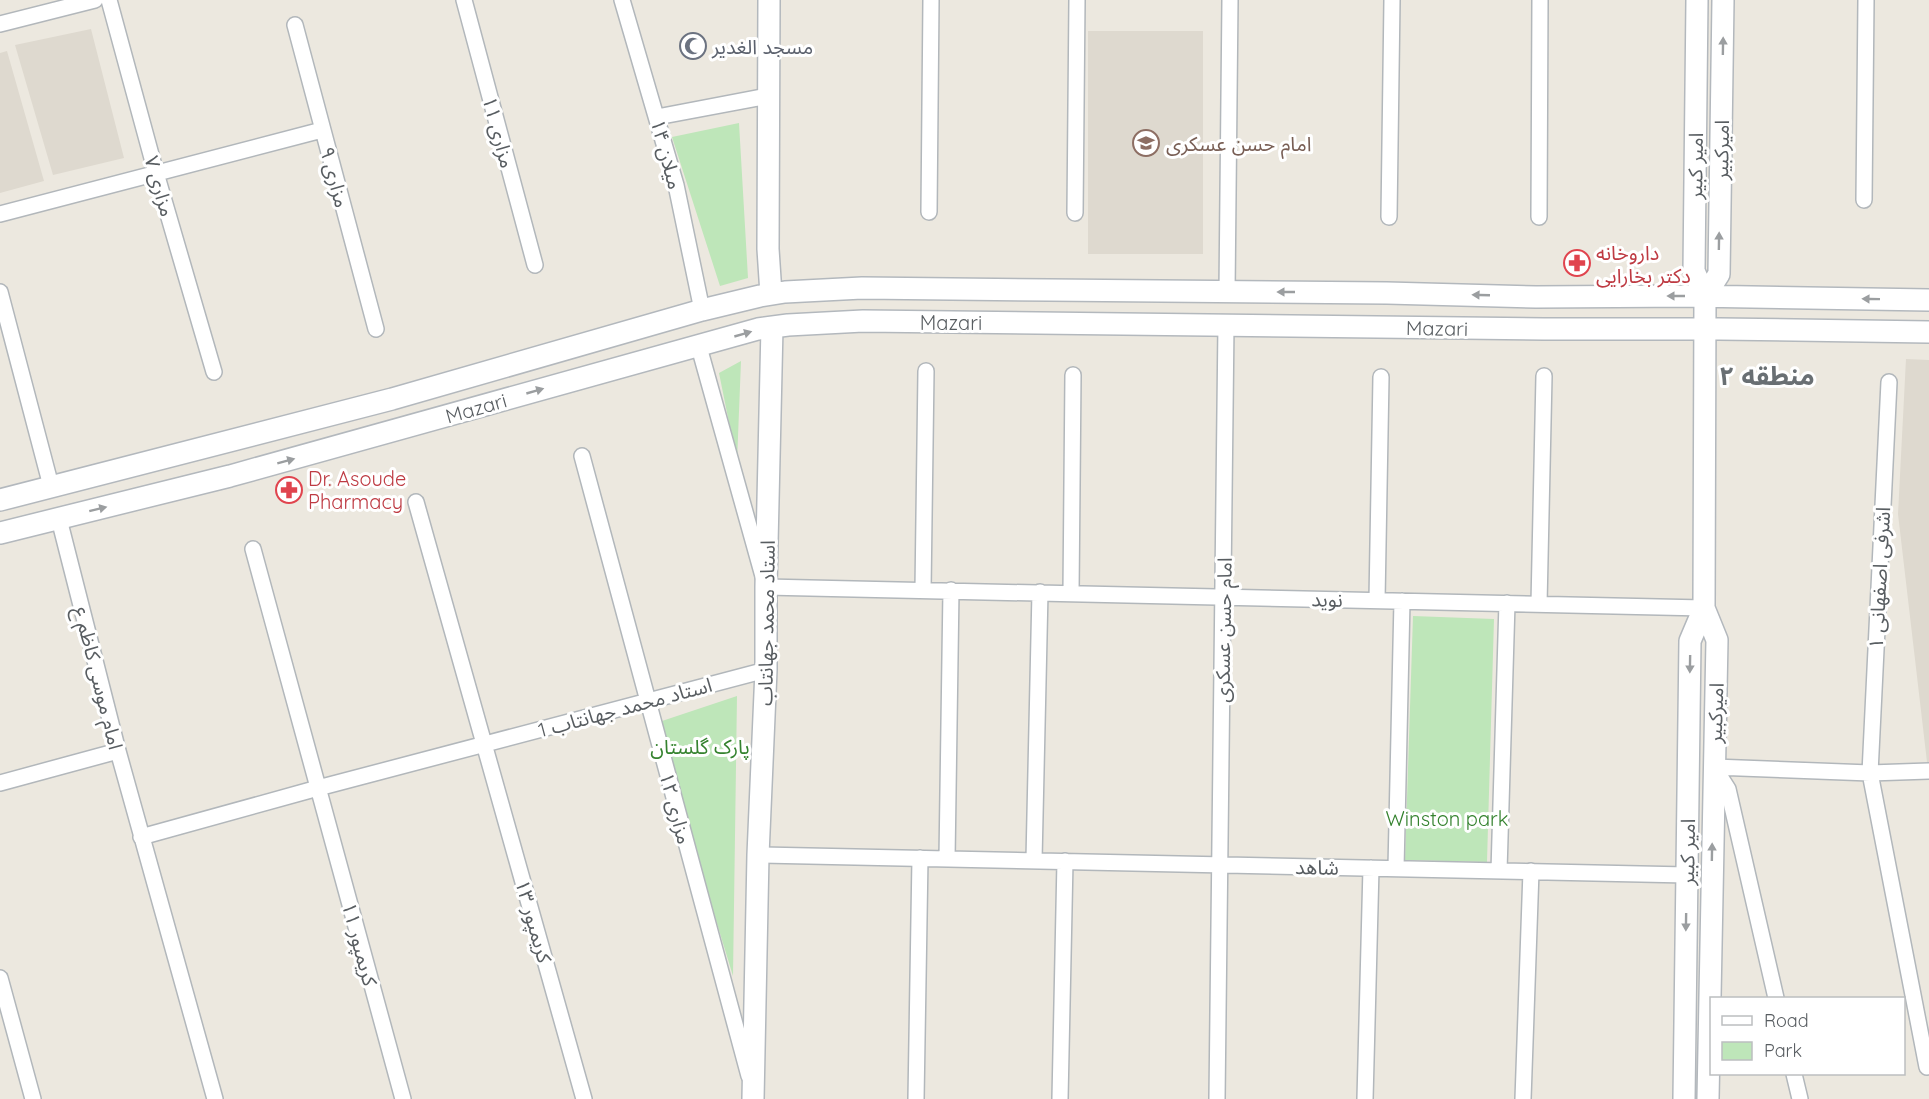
<svg xmlns="http://www.w3.org/2000/svg" width="1929" height="1099" font-family="Quicksand,'Noto Sans Arabic',sans-serif">
  <style>
    .education { fill: #ded9cf }
    .green { fill: #bee6b9 }
    .lines { fill: none; stroke-linecap: round; stroke-linejoin: round }
    .street-casing { stroke: #b2b7bb; stroke-width: 18 }
    .secondary-casing { stroke: #b3b8bd; stroke-width: 24 }
    .street { stroke: #fff; stroke-width: 15 }
    .secondary { stroke: #fff; stroke-width: 21 }
    .oneway { fill: #9b9ea0 }
    .labels { text-anchor: middle; dominant-baseline: central; stroke-width: 6; stroke-linejoin: round; paint-order: stroke }
    .worship-label { font-size: 20px; fill: #5b616d; stroke: #fff; text-anchor: start }
    .street-label { font-size: 20px; fill: #585d61; stroke: #fff }
    .education-label { font-size: 20px; fill: #785e54; stroke: #fff; text-anchor: start }
    .health-label { font-size: 20px; fill: #be3a42; stroke: #fff; text-anchor: start }
    .park-label { font-size: 20px; fill: #34822e; stroke: #fff }
    .district-label { font-size: 26px; font-weight: bold; fill: #696f73; stroke: #fff }
  </style>
  <rect width="100%" height="100%" fill="#ece8df"/>
  <path class="education" d="M91 29 124 158 53 175 15 45Z
    M1088 31H1203V254H1088Z
    M7 51 44 181 0 193V53Z
    M1906 359 1929 360V762H1927L1898 514Z"/>
  <path class="green" d="M739 123 748 278 720 286 672 137Z
    M741 361 737 462 719 373Z
    M1413 616 1494 619 1487 862 1405 860Z
    M737 696 733 976 656 723Z"/>
  <g class="lines">
    <defs>
      <path id="street" d="M109 0 156 173 214 372
        M464 0 535 265
        M622 0 676 185 702 310
        M0 24 95 0
        M295 25 376 329
        M657 117 768 96
        M1864 200 1866 0
        M929 212 931 0
        M1075 213 1077 0
        M0 214 322 130
        M1389 217 1392 0
        M1539 217 1540 0
        M0 292 51 486
        M1227 292 1230 0
        M699 347 766 587 1704 608
        M1889 382 1870 773 1927 1067
        M582 456 749 1076
        M416 502 584 1099
        M59 519 118 751 215 1099
        M253 549 403 1099
        M923 590 926 371
        M1071 593 1073 375
        M1377 600 1381 377
        M1539 604 1544 376
        M1714 767 1728 789 1776 998
        M1714 767 1870 773 1929 771
        M0 783 118 751
        M141 837 318 788 766 670
        M758 855 1687 875
        M947 859 951 590
        M1034 860 1040 592
        M1396 868 1402 601
        M1499 871 1507 603
        M0 978 33 1099
        M1794 1074 1800 1099
        M916 1099 920 858
        M1060 1099 1065 861
        M1217 1099 1226 324
        M1365 1099 1371 868
        M1523 1099 1531 871"/>
      <path id="secondary" d="M769 0 768 249 771 294
        M1697 0 1694 271 1705 296 1704 608 1717 640 1708 1099
        M1705 296 1719 274 1723 0
        M0 500 392 399 702 310 760 296 785 292 862 288 1049 290 1387 293 1536 297 1694 296 1929 300
        M0 533 230 476 758 329 788 325 863 321 1544 329H1719L1929 332
        M753 1099 758 855 766 670V587L772 327
        M1684 1099 1690 641 1704 608"/>
    </defs>
    <use href="#street" class="street-casing"/>
    <use href="#secondary" class="secondary-casing"/>
    <use href="#street" class="street"/>
    <use href="#secondary" class="secondary"/>
  </g>
  <defs><path id="oneway-solid" d="M-6-.8H1V-3.2L6.5 0L1 3.2V.8H-6Z" transform="scale(1.5)"/></defs>
  <g class="oneway">
    <use href="#oneway-solid" transform="translate(1723 46) rotate(-89)"/>
    <use href="#oneway-solid" transform="translate(1719 241) rotate(-89)"/>
    <use href="#oneway-solid" transform="translate(1286 292) rotate(-180)"/>
    <use href="#oneway-solid" transform="translate(1481 295) rotate(-178)"/>
    <use href="#oneway-solid" transform="translate(1676 296) rotate(180)"/>
    <use href="#oneway-solid" transform="translate(1871 299) rotate(-179)"/>
    <use href="#oneway-solid" transform="translate(743 334) rotate(-16)"/>
    <use href="#oneway-solid" transform="translate(535 391) rotate(-16)"/>
    <use href="#oneway-solid" transform="translate(286 461) rotate(-15)"/>
    <use href="#oneway-solid" transform="translate(98 509) rotate(-14)"/>
    <use href="#oneway-solid" transform="translate(1690 664) rotate(91)"/>
    <use href="#oneway-solid" transform="translate(1712 852) rotate(-89)"/>
    <use href="#oneway-solid" transform="translate(1686 922) rotate(91)"/>
  </g>
  <defs>
    <symbol id="mosque-ring" viewBox="-11 -11 22 22"><circle r="9.5" fill="#fff" stroke="#6b7280" stroke-width="1.5"/><path d="M3.5-4.9A6 6 0 1 0 3.5 4.9A5 5 0 1 1 3.5-4.9Z" fill="#6b7280"/></symbol>
    <symbol id="school-ring" viewBox="-11 -11 22 22"><circle r="9.5" fill="#fff" stroke="#8d6e63" stroke-width="1.5"/><path d="M0-5L7-2L0 1L-7-2ZM-4 1L0 2.5L4 1V4Q0 6-4 4Z" fill="#8d6e63"/></symbol>
    <symbol id="pharmacy-ring" viewBox="-11 -11 22 22"><circle r="9.5" fill="#fff" stroke="#e0444e" stroke-width="1.5"/><path d="M-2-6h4v4h4v4h-4v4h-4v-4h-4v-4h4Z" fill="#e0444e"/></symbol>
  </defs>
  <g fill-rule="evenodd">
    <use href="#mosque-ring" x="678" y="31" width="30" height="30"/>
    <use href="#school-ring" x="1131" y="128" width="30" height="30"/>
    <use href="#pharmacy-ring" x="1562" y="248" width="30" height="30"/>
    <use href="#pharmacy-ring" x="274" y="475" width="30" height="30"/>
  </g>
  <g class="labels">
    <g class="worship-label">
      <text x="712" y="46">مسجد الغدیر</text>
    </g>
    <g class="street-label">
      <text transform="translate(499 132) rotate(75)">مزاری ۱۱</text>
      <text transform="translate(1721 150) rotate(-89)">امیرکبیر</text>
      <text transform="translate(667 154) rotate(75)">میلان ۱۴</text>
      <text transform="translate(1695 166) rotate(-89)">امیر کبیر</text>
      <text transform="translate(335 177) rotate(75)">مزاری ۹</text>
      <text transform="translate(160 186) rotate(74)">مزاری ۷</text>
      <text x="951" y="322">Mazari</text>
      <text transform="translate(1437 328) rotate(1)">Mazari</text>
      <text transform="translate(476 408) rotate(-16)">Mazari</text>
      <text transform="translate(1879 578) rotate(-87)">اشرفی اصفهانی ۱</text>
      <text transform="translate(1327 599) rotate(1)">نوید</text>
      <text transform="translate(766 623) rotate(-89)">استاد محمد جهانتاب</text>
      <text transform="translate(1223 630) rotate(-89)">امام حسن عسکری</text>
      <text transform="translate(99 678) rotate(76)">امام موسی کاظم ع</text>
      <text transform="translate(625 707) rotate(-15)">استاد محمد جهانتاب 1</text>
      <text transform="translate(1715 713) rotate(-88)">امیرکبیر</text>
      <text transform="translate(676 808) rotate(75)">مزاری ۱۲</text>
      <text transform="translate(1687 852) rotate(-89)">امیر کبیر</text>
      <text transform="translate(1317 867) rotate(1)">شاهد</text>
      <text transform="translate(534 921) rotate(74)">کریمپور ۱۳</text>
      <text transform="translate(360 944) rotate(75)">کریمپور ۱۱</text>
    </g>
    <g class="education-label">
      <text x="1166" y="143">امام حسن عسکری</text>
    </g>
    <g class="health-label">
      <text x="1596" y="252">داروخانه<tspan x="1596" dy="23">دکتر بخارایی</tspan></text>
      <text x="308" y="478">Dr. Asoude<tspan x="308" dy="23">Pharmacy</tspan></text>
    </g>
    <g class="park-label">
      <text x="700" y="746">پارک گلستان</text>
      <text x="1447" y="818">Winston park</text>
    </g>
    <g class="district-label">
      <text x="1767" y="375">منطقه ۲</text>
    </g>
  </g>
  <rect x="1710" y="997" width="195" height="78" fill="#ffffff" stroke="#bcbec0" stroke-width="1.5"/>
  <rect x="1722" y="1016" width="30" height="9" fill="#ffffff" stroke="#bcbec0" stroke-width="1.5"/>
  <text x="1764" y="1027" font-size="18" fill="#585d61">Road</text>
  <rect x="1722" y="1042" width="30" height="18" fill="#bee6b9" stroke="#bcbec0" stroke-width="1.5"/>
  <text x="1764" y="1057" font-size="18" fill="#585d61">Park</text>
</svg>
